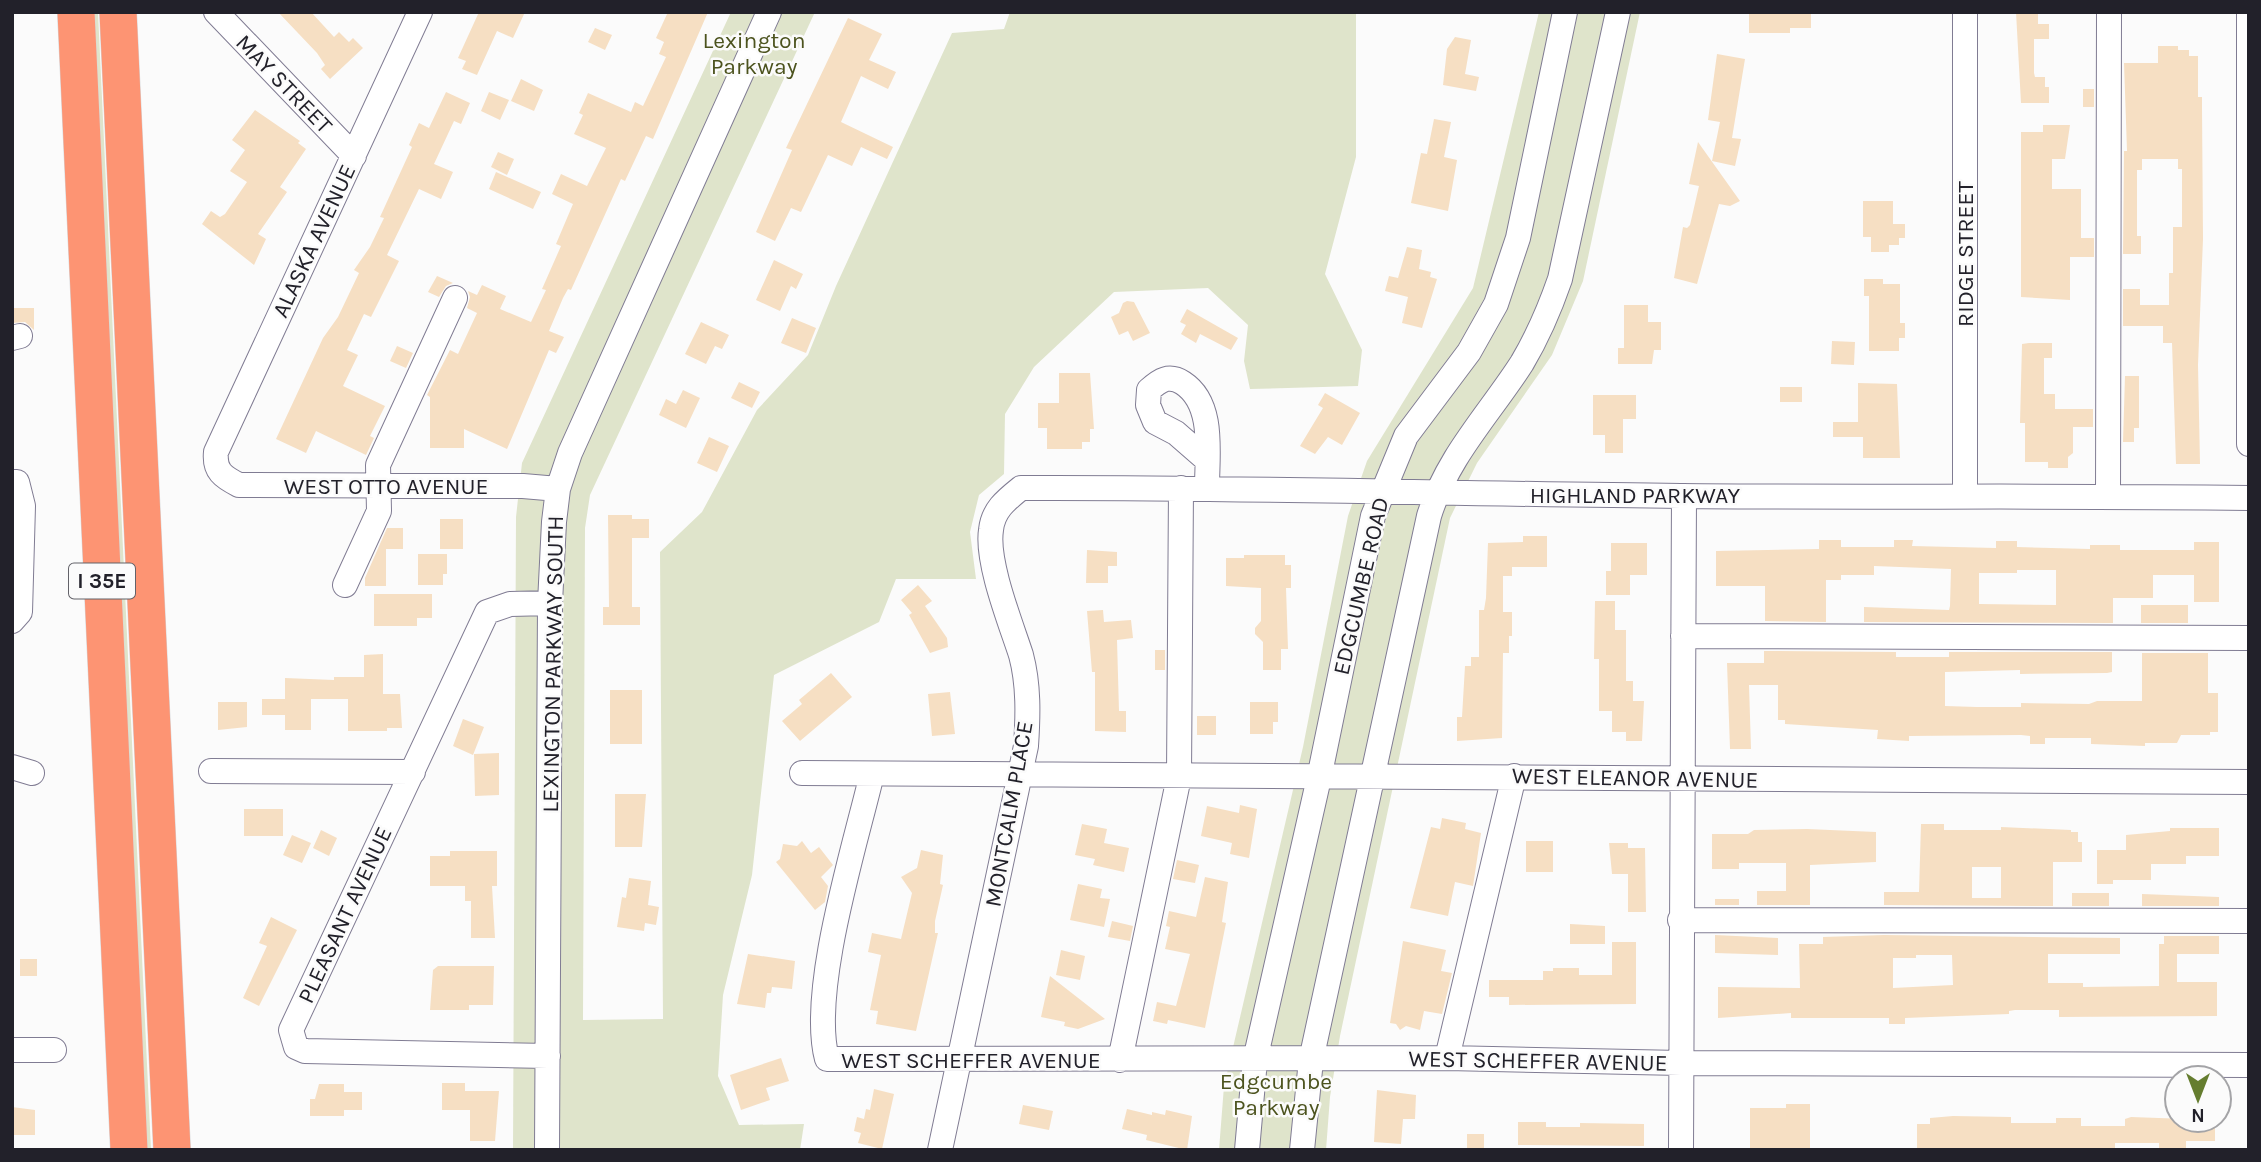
<svg xmlns="http://www.w3.org/2000/svg" width="2261" height="1162" font-family="Karla,sans-serif">
  <style>
    .green { fill: #dfe4cb }
    .building { fill: #f6dfc3; fill-rule: evenodd }
    .lines { fill: none; stroke-linecap: round; stroke-linejoin: round }
    .minor-casing { stroke: #807c93; stroke-width: 26 }
    .highway-casing { stroke: #d7d7d9; stroke-width: 38 }
    .minor { stroke: #fff; stroke-width: 24 }
    .highway { stroke: #fd9473; stroke-width: 37 }
    .labels { text-anchor: middle; dominant-baseline: central; stroke-width: 5; stroke-linejoin: round; paint-order: stroke }
    .shield { fill: #fbfbfb; stroke: #636269; stroke-width: 2 }
    .shield-label { font-size: 21px; font-weight: bold; fill: #22212a }
    .park-label { font-size: 23px; fill: #4c531e; stroke: #fbfbfb }
    .street-label { font-size: 23px; fill: #22212a; stroke: #fbfbfb }
  </style>
  <rect width="100%" height="100%" fill="#fbfbfb"/>
  <path class="green" d="M91 12H98L151 1150H144Z
    M731 12H815L590 495 585 528 583 1020 663 1019 660 552 702 512 757 410 808 355 836 286 952 33 1004 29 1010 12H1356V157L1325 274 1362 350 1358 386 1250 389 1244 361 1248 325 1208 288 1114 292 1034 367 1005 414 1004 474 979 495 970 532 976 579H896L879 622 774 675 752 875 723 995 718 1076 739 1125 804 1124 800 1150H513L516 517 522 463Z
    M1539 12H1640L1583 281 1552 355 1477 463 1450 518 1340 1036 1330 1097 1326 1150H1219L1224 1086 1303 747 1348 516 1367 461 1473 288Z"/>
  <path class="building" d="M278 12H311L334 37 339 32 349 42 353 38 363 48 330 79 321 69 325 65 317 53Z
    M479 12H525L513 38 497 31 477 75 462 69 466 61 458 58Z
    M668 12H708L653 139 646 136 625 181 621 179 571 290 568 289 563 298 549 331 564 337 556 353 549 350 507 449 464 429V448H430V397L427 395 450 350 458 354 477 313 467 308 470 297 468 291 477 295 482 285 506 296 500 309 531 322 546 290 542 289 561 246 556 244 573 204 552 194 561 174 587 186 606 148 574 134 583 115 579 113 588 93 631 112 635 102 643 106 666 57 659 54 664 42 656 38Z
    M1749 12H1811V28H1790V33H1749Z
    M2016 12H2038V24H2049V39H2034V73L2035 77H2045V87H2049V103H2021Z
    M848 18 882 34 869 60 896 72 888 89 861 76 841 122 893 147 887 159 861 147 852 166 828 155 801 212 791 208 775 241 756 232 792 150 786 148Z
    M595 28 612 35 605 50 588 42Z
    M1455 37 1471 40 1465 74 1479 77 1476 91 1443 85 1447 49Z
    M2158 46H2178V50H2189V56H2198V97H2202V107L2203 239 2198 365 2200 464H2176L2172 343H2163V326H2123V289H2140V305H2169V273H2173V227H2182V169H2178V159H2142V170H2137V236H2141V254H2123L2124 151H2127L2124 63H2158Z
    M1717 54 1745 59 1732 138 1741 139 1735 166 1712 161 1720 122 1708 120Z
    M521 79 543 90 534 111 511 101Z
    M2083 89H2094V107H2083Z
    M446 92 470 103 461 124 454 121 434 164 453 172 441 199 419 189 387 255 399 261 371 317 364 314 347 350 358 355 343 386 385 406 370 436 374 438 366 455 316 431 306 453 276 439 323 338 338 317 359 273 354 270 370 247 384 218 380 217 412 147 409 145 419 123 429 128Z
    M489 92 509 100 500 120 481 111Z
    M255 110 300 141 298 143 306 149 280 187 287 192 258 234 266 239 254 265 202 224 211 211 220 217 225 214 247 182 230 171 245 150 232 140Z
    M1434 119 1451 122 1444 157 1457 160 1448 211 1411 203 1421 153 1427 154Z
    M2043 125H2070L2065 159H2052V189H2081V238H2094V257H2070V300L2021 297V132H2043Z
    M1698 142 1740 201 1730 206 1719 204 1697 284 1674 278 1683 227 1687 228 1690 225 1699 186 1689 184Z
    M498 152 514 159 507 175 491 167Z
    M496 172 541 192 533 209 489 189Z
    M1863 201H1893V224H1905V238H1899V245H1889V252H1871V237H1863Z
    M1407 247 1422 250 1419 269 1431 272 1430 277 1437 279 1422 328 1402 323 1408 297 1385 291 1389 276 1398 278Z
    M774 260 803 274 796 289 791 286 780 311 756 300Z
    M437 276 453 283 446 286 439 297 428 292Z
    M1864 279H1883V284H1900V323H1905V338H1899V351H1869V296H1864Z
    M1127 301 1134 302 1150 333 1133 341 1128 331 1119 335 1111 317 1119 313 1123 303Z
    M1624 305H1648V322H1661V350H1654L1652 364H1618V348H1624Z
    M12 308H34V330L25 322 12 323Z
    M1187 309 1238 338 1231 350 1200 334 1196 343 1181 334 1186 325 1180 322Z
    M792 318 816 328 806 353 781 343Z
    M701 322 729 335 722 349 715 346 706 364 685 354Z
    M1832 341 1855 342 1854 365 1831 364Z
    M2029 343H2052V358H2044V394H2055V409H2093V427H2073V453L2068 457V468H2048V462H2025V423H2020L2022 344Z
    M397 346 413 353 406 368 390 361Z
    M1059 373H1090L1094 429H1090V442H1082V449H1047V428H1038V403H1059Z
    M2125 376H2139V428H2134V442H2123Z
    M739 382 760 392 752 408 731 398Z
    M1858 383 1897 384 1900 458H1863V437H1833V422H1858Z
    M1780 387H1802V402H1780Z
    M683 390 700 398 686 428 659 415 666 399 676 404Z
    M1325 393 1360 413 1342 445 1328 437 1315 454 1300 446 1323 408 1318 405Z
    M1593 395H1636V419H1623V453H1605V435H1593Z
    M709 437 729 446 717 472 697 463Z
    M608 515H632V519H649V538H632V607H640V625H603V607H609Z
    M440 519H463V549H440Z
    M387 528H403V549H386V586H365V578Z
    M1523 536H1547V567H1512V576H1503V612H1512V636H1509V653H1503L1502 738 1457 741V717H1462L1465 666H1471V657H1479V610H1484L1486 598 1488 543 1523 542Z
    M1819 540H1841V547H1894V540H1913L1912 546 1996 548V541H2017V547L2090 549V545H2120V550H2194V542H2219V602H2194V575H2153V598H2113V623L1864 622V607L1949 610 1950 606 1951 569 1874 566V575H1841V580H1826V622L1765 621V586H1716V551L1819 549ZM2017 570H2056V605L1979 604V573H2017Z
    M1611 543H1647V575H1630V595H1606V571H1611Z
    M1087 550 1117 552V566H1108V583H1086Z
    M418 554H447V574H443V585H418Z
    M1244 555H1285V565H1291V588H1286L1288 649H1281V670H1263V642L1255 634V628L1261 621V588L1226 586V558H1244Z
    M918 585 932 601 925 606 947 638 948 647 930 653 909 615 912 613 901 600Z
    M374 594H432V618H417V626H374Z
    M1595 601H1615V630H1626V681H1633V701H1644L1642 741H1626V732H1612V711H1599V659H1594Z
    M2141 605H2188V623H2141Z
    M1103 610 1104 622 1131 620 1133 638 1117 640 1119 711H1126V732L1095 731V672H1092L1087 611Z
    M1155 650H1165V670H1155Z
    M1764 651 1896 652V657H1949V652H2112V672L2107 673 2020 674V670L1945 672V706L1977 707H2021V703L2089 704 2097 701H2142V653H2208V693H2218V732H2210V735H2181L2177 743H2145V746L2091 744V738H2045V744H2030V736L2021 735 1909 736V741L1877 739 1878 730 1785 724V720H1778V685H1749L1751 749H1730L1727 663H1764Z
    M383 654V694H400L402 728H387V731H348V699H311V730H285V715H262V699H285V678L334 680V677H364V655Z
    M831 673 852 697 800 741 782 721 802 704 799 700Z
    M610 690H642V744H610Z
    M950 692 955 734 932 736 928 694Z
    M218 702H247V727L218 730Z
    M1250 702H1278V722H1273V734H1250Z
    M1197 716H1216V735H1197Z
    M463 719 484 727 473 755 453 746Z
    M499 753V795L475 796 474 754Z
    M615 794H646L642 847H615Z
    M1240 805 1257 809 1249 858 1230 854 1232 843 1201 836 1207 806 1239 813Z
    M244 809H283V836H244Z
    M1442 818 1466 823 1465 829 1481 833 1473 886 1455 882 1448 916 1410 908 1431 827 1440 829Z
    M1082 824 1107 829 1104 843 1129 848 1124 872 1093 865 1095 859 1075 855Z
    M1921 824H1944V830H2001V827L2071 830V832H2078V842H2082V862H2053V906L1884 905V892H1919ZM1972 867H2001V898H1972Z
    M2170 828H2219V856H2186V864H2151V880H2113V884H2097V850H2126V835L2170 831Z
    M1807 829 1876 832V862L1810 865V905H1757V891H1786V863H1739V869H1712V834H1748L1754 830Z
    M321 830 337 838 329 856 313 848Z
    M292 835 311 843 302 863 283 855Z
    M802 841 811 853 819 847 833 865 821 877 828 886 825 902 815 910 776 862 780 859 783 844 797 846Z
    M1526 841H1553V872H1526Z
    M1609 843H1628V848H1645L1646 912H1628V874H1612Z
    M921 850 943 855 940 884 943 885 935 921V933H938L916 1031 876 1024 878 1011 870 1010 881 955 868 952 872 933 901 939 912 893 901 877 917 868Z
    M450 851H497V886H492L495 938H471V901H465V886H430V856H450Z
    M1177 860 1199 865 1195 883 1173 879Z
    M1205 877 1228 882 1222 922 1226 923 1205 1028 1168 1020 1167 1024 1153 1021 1157 1002 1176 1006 1190 954 1165 949 1170 927 1166 926 1169 911 1196 917Z
    M629 878 651 881 648 905 659 907 656 925 645 923 644 931 617 927 622 897 626 898Z
    M1078 884 1102 889 1100 898 1110 899 1104 927 1070 920Z
    M2072 893H2109V906H2072Z
    M2142 894 2219 897V906H2142Z
    M1715 899H1739V905H1715Z
    M271 917 297 930 259 1006 243 998 267 946 259 943Z
    M1112 921 1133 926 1130 941 1108 937Z
    M1570 924 1605 926V944H1570Z
    M1715 935 1778 938V955L1715 953Z
    M1884 935 2120 938V954H2048V983H2083V987L2159 986V944H2164V936H2219V954H2177V982H2217V1016L2059 1017V1010H2015L2009 1011V1014L1905 1018V1024H1889V1018H1791V1013L1718 1018V987L1800 988 1799 944H1823V937ZM1916 955H1952L1953 985 1893 988V958H1916Z
    M1403 941 1446 950 1441 971 1452 973 1442 1014 1424 1011 1420 1030 1406 1026 1400 1030 1396 1024 1390 1023Z
    M1612 942H1636V1004L1509 1005V997H1489V980H1543V971H1553V968H1579V975H1612Z
    M1061 950 1085 956 1080 980 1056 975Z
    M748 954 795 961 792 989 772 987 771 993H767L765 1008 737 1004Z
    M20 959H37V976H20Z
    M438 966H494L493 1005H469V1010H430L433 970Z
    M1050 976 1105 1019 1078 1029 1064 1026 1065 1022 1041 1017Z
    M781 1058 789 1081 766 1088 770 1100 741 1110 730 1075Z
    M442 1083H465V1091H499L495 1141H470V1110H442Z
    M319 1084H344V1092H362V1110H344V1116H310V1099H315Z
    M874 1089 894 1094 882 1149 858 1143 861 1133 854 1131 857 1117 864 1119 866 1109 870 1110Z
    M1377 1090 1416 1095 1415 1119H1403L1401 1144 1374 1142Z
    M1786 1104H1810V1150L1750 1148V1108H1786Z
    M1023 1105 1053 1111 1049 1130 1019 1124Z
    M12 1107 35 1110V1135H12Z
    M1127 1109 1152 1115V1112L1165 1115 1166 1110 1192 1116 1187 1150 1146 1140 1147 1135 1122 1129Z
    M1953 1116 2011 1117V1123H2056V1118H2081V1126H2125V1119L2131 1117 2215 1120V1141H2186V1150H2159V1143H2115V1150H1917V1124H1930V1118Z
    M1518 1122H1546V1127H1580V1123L1644 1124V1146L1518 1145Z
    M1467 1134H1484V1150H1467Z"/>
  <g class="lines">
    <defs>
      <path id="minor" d="M216 12 354 156
        M420 12 216 452C214 471 223 477 239 485L523 486 558 489
        M2249 12V444
        M12 338 20 336
        M1207 460 1176 433 1155 422 1148 405 1149 390C1160 380 1169 374 1183 383 1215 404 1207 454 1207 487
        M12 482H17L23 506 20 612 12 621
        M1965 495V12
        M2108 497 2109 12
        M345 585 379 511 378 465 455 298
        M1683 636 2249 638
        M12 767 32 773
        M211 771 413 772
        M802 773 2249 782
        M872 774C855 846 809 991 827 1059L1447 1058 1681 1063 2249 1065
        M1680 920 2249 921
        M12 1050H54
        M548 1056 305 1051 296 1047 291 1030 487 612 510 604 550 603
        M1447 1058 1514 776
        M1120 1060 1179 777 1181 488
        M547 1150 550 603 554 522 558 489 570 453 769 12
        M940 1150 1026 746C1028 716 1029 685 1021 655 1011 624 986 562 991 530 993 510 1006 500 1021 488 1241 487 1461 494 1681 496 1870 498 2059 495 2249 498
        M1247 1150 1255 1060 1319 778 1373 516 1406 436 1469 352 1496 304 1518 238 1565 12
        M1302 1150 1311 1060 1429 516C1447 457 1490 413 1522 363 1538 336 1550 308 1560 279L1618 12
        M1681 1150 1684 496"/>
      <path id="highway" d="M76 12 129 1150
        M118 12 172 1150"/>
    </defs>
    <use href="#minor" class="minor-casing"/>
    <use href="#highway" class="highway-casing"/>
    <use href="#minor" class="minor"/>
    <use href="#highway" class="highway"/>
  </g>
  <g class="labels">
    <rect class="shield" x="69" y="563.5" width="66" height="35" rx="5"/>
    <g class="shield-label">
      <text x="102" y="581">I 35E</text>
    </g>
    <g class="park-label">
      <text x="754" y="40">Lexington<tspan x="754" dy="26">Parkway</tspan></text>
      <text x="1276" y="1081">Edgcumbe<tspan x="1276" dy="26">Parkway</tspan></text>
    </g>
    <g class="street-label">
      <text transform="translate(284 84) rotate(46)">MAY STREET</text>
      <text transform="translate(314 241) rotate(-65)">ALASKA AVENUE</text>
      <text transform="translate(1965 254) rotate(-90)">RIDGE STREET</text>
      <text x="386" y="486">WEST OTTO AVENUE</text>
      <text x="1635" y="495">HIGHLAND PARKWAY</text>
      <text transform="translate(1361 586) rotate(-77)">EDGCUMBE ROAD</text>
      <text transform="translate(553 664) rotate(-89)">LEXINGTON PARKWAY SOUTH</text>
      <text transform="translate(1635 778) rotate(1)">WEST ELEANOR AVENUE</text>
      <text transform="translate(1009 814) rotate(-80)">MONTCALM PLACE</text>
      <text transform="translate(345 915) rotate(-65)">PLEASANT AVENUE</text>
      <text x="971" y="1060">WEST SCHEFFER AVENUE</text>
      <text transform="translate(1538 1061) rotate(1)">WEST SCHEFFER AVENUE</text>
    </g>
  </g>
  <rect width="2261" height="1162" fill="none" stroke="#22212a" stroke-width="28"/>
  <g transform="translate(2198 1099) rotate(180)"><circle r="33" fill="#fbfbfb" stroke="#a4a4a7" stroke-width="2"/>
  <path d="M0-5L12 26L0 18L-12 26Z" fill="#657d2f"/>
  <text y="-10" font-size="19" font-weight="bold" text-anchor="middle" fill="#22212a">N</text>
  </g>
</svg>
